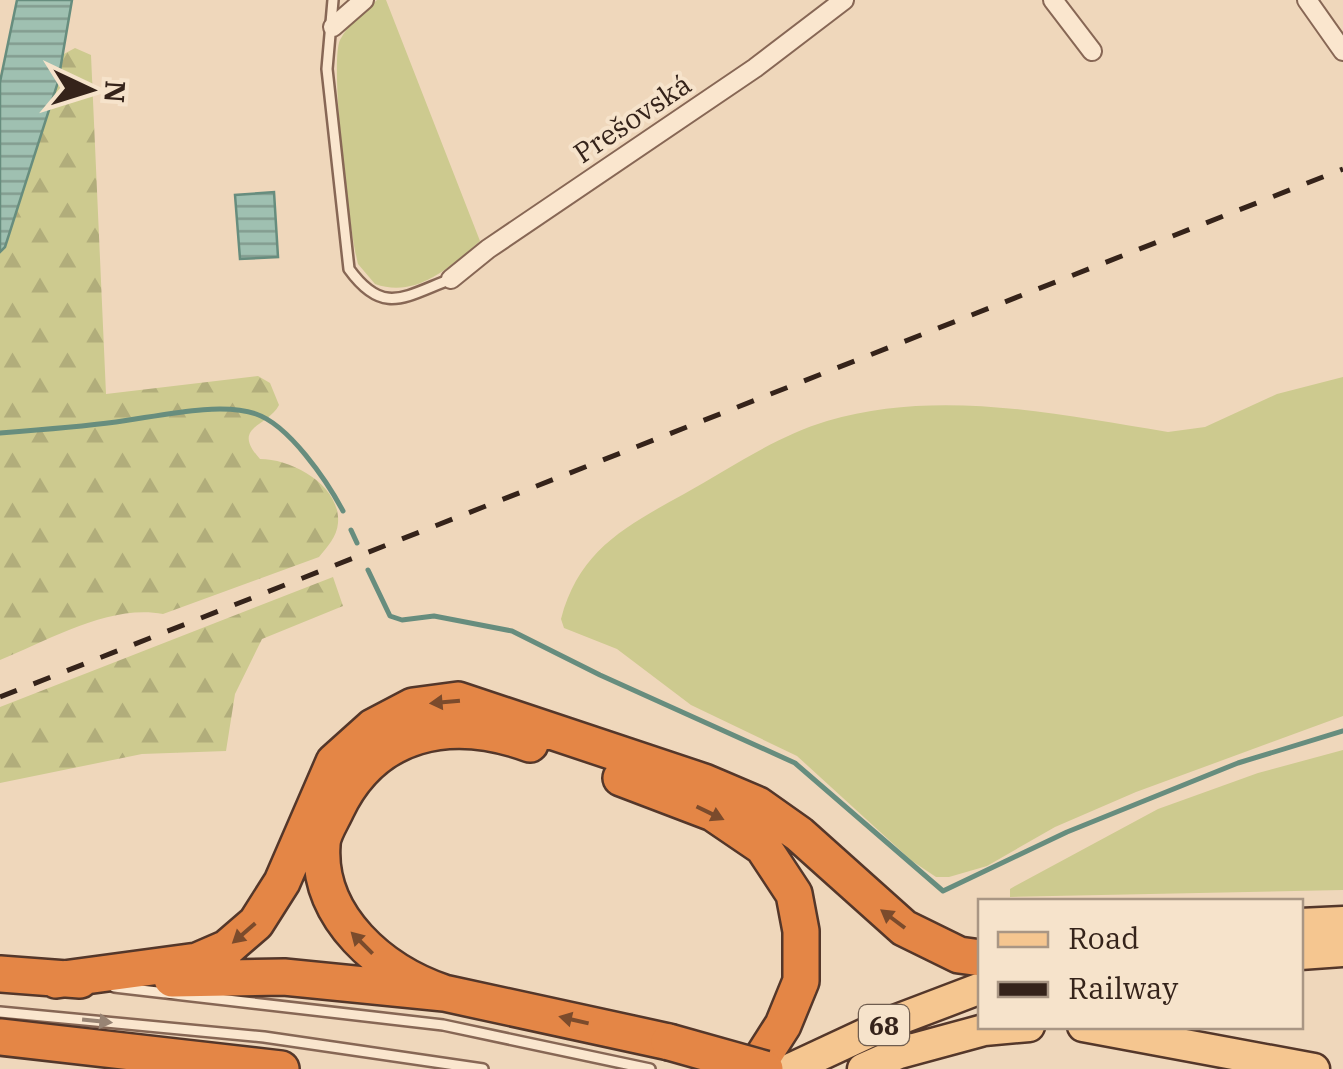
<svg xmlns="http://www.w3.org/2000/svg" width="1343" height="1069" font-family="'IBM Plex Serif',serif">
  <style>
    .grass { fill: #cdca8f }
    .forest { fill: url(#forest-firs) }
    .water { fill: url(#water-rules); stroke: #678d7e; stroke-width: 2.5 }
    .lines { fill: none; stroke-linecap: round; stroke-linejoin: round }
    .stream { stroke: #678d7e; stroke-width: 5 }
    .lane-casing { stroke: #876755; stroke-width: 14 }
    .street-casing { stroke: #876755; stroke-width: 22 }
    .primary-casing { stroke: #54372a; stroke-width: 35 }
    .highway-casing { stroke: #54372a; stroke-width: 40 }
    .lane { stroke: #fae6ce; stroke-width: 9 }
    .street { stroke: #fae6ce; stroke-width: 18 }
    .primary { stroke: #f5c690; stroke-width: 30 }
    .highway { stroke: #e48646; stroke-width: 35 }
    .rail { stroke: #35231a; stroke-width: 5; stroke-dasharray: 18 18; stroke-linecap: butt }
    .highway-bridge-casing { stroke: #54372a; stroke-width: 40; stroke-linecap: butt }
    .highway-bridge { stroke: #e48646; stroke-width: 35 }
    .oneway { fill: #7b4b2c }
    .oneway2 { fill: #988474 }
    .labels { text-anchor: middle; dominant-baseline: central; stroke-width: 8; stroke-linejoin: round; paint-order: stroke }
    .shield { fill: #f6e3cb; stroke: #6f5d4f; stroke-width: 2.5 }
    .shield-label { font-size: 25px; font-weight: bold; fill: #35231a }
    .street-label { font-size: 28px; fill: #35231a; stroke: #f6e3cb }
  </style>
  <defs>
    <pattern id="forest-firs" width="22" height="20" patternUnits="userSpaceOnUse" patternTransform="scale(2.5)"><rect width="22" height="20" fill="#cdca8f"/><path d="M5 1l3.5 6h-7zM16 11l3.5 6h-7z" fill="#b1ad7b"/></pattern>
    <pattern id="water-rules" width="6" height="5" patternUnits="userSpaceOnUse" patternTransform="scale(2.5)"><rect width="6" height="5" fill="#9fc0b1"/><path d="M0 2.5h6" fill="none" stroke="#829c8f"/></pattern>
  </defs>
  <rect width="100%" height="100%" fill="#efd7bb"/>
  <path class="grass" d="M377 0H386L480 241C451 266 417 299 375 284L358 264C350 233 329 64 340 40 348 24 364 12 377 0Z
    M1343 377V716L1136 792 1055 827 987 866 949 877H936L912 861 797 756 691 705 617 649 564 628 561 619C579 550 626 526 684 494 730 468 777 436 827 421 939 388 1056 414 1168 432L1205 427 1277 394Z
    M1343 750V890L1010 897V889L1015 886 1158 809 1258 773Z"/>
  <path class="forest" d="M75 48 91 55 106 394 258 376 270 383 279 405C268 427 230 426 260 459 293 459 341 486 338 523 337 537 327 547 319 557L163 614C109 604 50 640 0 660V252L5 246 58 82 62 55Z
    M333 577 343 606 262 639 235 694 226 751 142 754 0 783V707Z"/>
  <path class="water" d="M17 0H72L58 82 5 247 0 252V82Z
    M274 192 278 257 240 259 235 195Z"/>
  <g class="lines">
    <path class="stream" d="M0 433C39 430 78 427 116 422 155 417 219 401 256 414 289 425 327 481 343 511
      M351 530 357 543
      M368 570 390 616 402 620 434 616 512 631 600 675 795 763 943 891 1067 832 1238 763 1343 731"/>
    <defs>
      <path id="lane" d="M333 0 327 69 349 269C383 316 404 297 451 279
        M114 987 443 1025 650 1069
        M0 1012 264 1037 483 1069"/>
      <path id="street" d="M1053 0 1092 51
        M1307 0 1343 51
        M333 27 364 0
        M451 279 488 249 755 68 844 0"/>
      <path id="primary" d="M1300 924 1343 922
        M1300 954 1343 951
        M1083 1026 1314 1069
        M892 1055 984 1030 1029 1026
        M790 1069 889 1023 981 988
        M863 1069 908 1049"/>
      <path id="highway" d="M621 778 713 813 763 847 794 894 801 931V981L783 1025 755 1069
        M0 974 80 980
        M172 979 284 977 444 993 669 1042
        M56 980 197 961 227 948 256 923 282 882 334 762 373 727 413 706 458 700 704 782 758 805 799 834 904 928 959 955 981 958
        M444 993C382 972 317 918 322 845 322 834 331 821 336 810 374 730 451 715 530 744
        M0 1037 281 1069"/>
    </defs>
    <use href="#lane" class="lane-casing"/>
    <use href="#street" class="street-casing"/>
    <use href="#primary" class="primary-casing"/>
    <use href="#highway" class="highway-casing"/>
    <use href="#lane" class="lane"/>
    <use href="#street" class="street"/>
    <use href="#primary" class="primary"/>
    <use href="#highway" class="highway"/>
    <path class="rail" d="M0 697 1343 169"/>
    <defs>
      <path id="highway-bridge" d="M669 1042 765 1069"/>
    </defs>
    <use href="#highway-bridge" class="highway-bridge-casing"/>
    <use href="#highway-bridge" class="highway-bridge"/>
  </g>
  <defs><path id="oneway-solid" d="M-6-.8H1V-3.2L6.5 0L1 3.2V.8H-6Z" transform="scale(2.5)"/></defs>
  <g class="oneway">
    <use href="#oneway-solid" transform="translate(445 702) rotate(175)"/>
    <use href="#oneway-solid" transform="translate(710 813) rotate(26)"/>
    <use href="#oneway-solid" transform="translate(893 919) rotate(-143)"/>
    <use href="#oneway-solid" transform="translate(244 933) rotate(139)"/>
    <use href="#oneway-solid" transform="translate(362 943) rotate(-135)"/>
    <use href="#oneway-solid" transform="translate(574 1020) rotate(-167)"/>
  </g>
  <use class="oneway2" href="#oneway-solid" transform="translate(97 1021) rotate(6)"/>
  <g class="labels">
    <rect class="shield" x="859" y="1005" width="50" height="40" rx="8"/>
    <g class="shield-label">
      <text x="884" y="1025">68</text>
    </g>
    <g class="street-label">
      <text transform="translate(632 118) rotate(-34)">Prešovská</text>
    </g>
  </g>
  <rect x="978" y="899" width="325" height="130" fill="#f6e3cb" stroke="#a99684" stroke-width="2.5"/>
  <rect x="998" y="932" width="50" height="15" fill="#f5c690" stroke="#a99684" stroke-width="2.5"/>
  <text x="1068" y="949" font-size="30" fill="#35231a">Road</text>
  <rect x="998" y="982" width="50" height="15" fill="#35231a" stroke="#a99684" stroke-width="2.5"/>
  <text x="1068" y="999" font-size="30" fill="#35231a">Railway</text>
  <g transform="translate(90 90) rotate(94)" stroke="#f6e3cb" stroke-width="8" paint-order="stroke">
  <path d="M0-8L18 38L0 25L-18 38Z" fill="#35231a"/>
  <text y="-15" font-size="28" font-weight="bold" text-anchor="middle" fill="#35231a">N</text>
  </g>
</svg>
